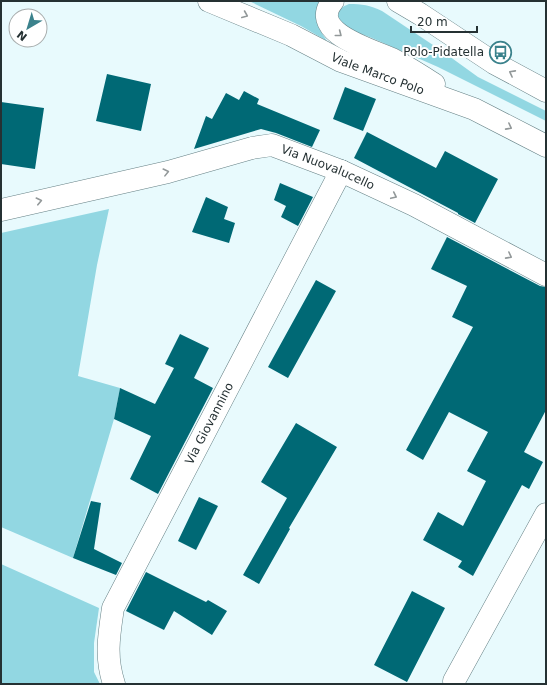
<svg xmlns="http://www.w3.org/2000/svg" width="547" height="685" font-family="'DejaVu Sans',sans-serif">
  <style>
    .green { fill: #92d7e2 }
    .building { fill: #006975 }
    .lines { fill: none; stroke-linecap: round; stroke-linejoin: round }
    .street-casing { stroke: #658085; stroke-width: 23 }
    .secondary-casing { stroke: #658085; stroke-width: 23 }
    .primary-casing { stroke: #658085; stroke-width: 23 }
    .street { stroke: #fff; stroke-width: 22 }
    .secondary { stroke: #fff; stroke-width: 22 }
    .primary { stroke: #fff; stroke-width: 22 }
    .oneway { stroke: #929899 }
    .labels { text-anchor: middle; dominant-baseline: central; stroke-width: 4; stroke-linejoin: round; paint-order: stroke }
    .poi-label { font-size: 12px; fill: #253133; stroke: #fff; text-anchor: end }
    .street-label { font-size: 12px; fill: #253133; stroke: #fff }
  </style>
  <rect width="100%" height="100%" fill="#e8fafd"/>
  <path class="green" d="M249 1H320C311 18 318 27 327 41L301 26Z
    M349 4C362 4 370 5 382 11L442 51 478 77 546 111V121L438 67 372 38 351 30 338 19C338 10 341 7 349 4Z
    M109 209 97 265 78 376 120 388 114 419 73 558 1 527V233Z
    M1 564 99 608 94 643V672L100 684H1Z"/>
  <path class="building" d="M107 74 151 84 141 131 96 121Z
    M345 87 376 99 363 131 333 119Z
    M244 91 259 99 257 104 320 130 312 147 276 133 261 129 194 149 206 116 212 119 226 93 239 100Z
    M1 102 44 108 35 169 1 164Z
    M367 132 436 168 445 151 498 179 475 223 458 214V213L354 158Z
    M280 183 313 197 298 226 281 217 286 206 274 200Z
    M206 197 228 207 224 219 235 223 229 243 192 232Z
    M447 237 540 286 546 287V410L524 452 543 462 529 489 522 485 473 576 458 567 462 561 423 540 438 512 463 526 486 481 467 471 488 432 449 412 423 460 406 450 473 327 452 317 467 286 431 269Z
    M316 280 336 291 288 378 268 367Z
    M180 334 209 348 194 378 213 388 158 494 130 479 151 436 114 419 120 388 155 404 174 368 165 364Z
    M296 423 337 447 289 528 290 529 259 584 243 575 287 498 261 482Z
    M199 497 218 506 196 550 178 541Z
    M91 501 101 503 94 549 122 563 116 575 73 558Z
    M146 572 206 602 208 600 227 611 212 635 174 611 164 630 126 611Z
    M412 591 445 608 407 682 374 665Z"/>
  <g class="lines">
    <defs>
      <g id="street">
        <path d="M454 681 546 514"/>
        <path id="s1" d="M114 684C105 657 109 635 113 608L341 171"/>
      </g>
      <g id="secondary">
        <path id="s2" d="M1 210 168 172 252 148 272 145 341 171 414 205 546 275"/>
      </g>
      <g id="primary">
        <path id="s3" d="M209 1 291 35 341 61 474 109 546 146"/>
        <path d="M333 1C306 33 376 51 394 60 408 67 421 76 434 84"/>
        <path d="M398 1 420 14 494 63 546 91"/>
      </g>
    </defs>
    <use href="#street" class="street-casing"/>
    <use href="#secondary" class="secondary-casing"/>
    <use href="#primary" class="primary-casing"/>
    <use href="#street" class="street"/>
    <use href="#secondary" class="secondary"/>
    <use href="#primary" class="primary"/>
  </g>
  <defs><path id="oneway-chevron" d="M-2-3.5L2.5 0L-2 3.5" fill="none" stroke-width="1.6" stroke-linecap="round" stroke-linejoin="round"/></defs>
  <g class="oneway">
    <use href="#oneway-chevron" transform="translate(245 15) rotate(23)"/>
    <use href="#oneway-chevron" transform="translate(339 34) rotate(38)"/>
    <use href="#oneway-chevron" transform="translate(512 73) rotate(-152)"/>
    <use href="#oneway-chevron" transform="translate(509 127) rotate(28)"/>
    <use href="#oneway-chevron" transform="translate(166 172) rotate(-14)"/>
    <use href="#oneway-chevron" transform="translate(394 196) rotate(25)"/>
    <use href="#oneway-chevron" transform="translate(39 201) rotate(-13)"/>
    <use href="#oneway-chevron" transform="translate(509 256) rotate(28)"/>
  </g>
  <defs>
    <symbol id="bus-ring" viewBox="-11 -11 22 22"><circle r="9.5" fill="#fff" stroke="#3b828c" stroke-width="1.5"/><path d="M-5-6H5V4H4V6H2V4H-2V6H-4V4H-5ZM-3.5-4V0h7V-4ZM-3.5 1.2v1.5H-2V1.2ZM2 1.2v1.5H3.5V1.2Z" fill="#3b828c"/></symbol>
  </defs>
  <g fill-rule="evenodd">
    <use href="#bus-ring" x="488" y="40" width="25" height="25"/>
  </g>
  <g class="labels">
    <g class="poi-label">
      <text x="484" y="52">Polo-Pidatella</text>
    </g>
    <g class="street-label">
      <text stroke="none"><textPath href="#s3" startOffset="184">Viale Marco Polo</textPath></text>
      <text stroke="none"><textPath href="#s2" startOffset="339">Via Nuovalucello</textPath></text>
      <text stroke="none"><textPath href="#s1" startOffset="285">Via Giovannino</textPath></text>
    </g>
  </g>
  <rect width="547" height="685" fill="none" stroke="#253133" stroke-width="4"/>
  <g transform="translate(28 28) rotate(218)"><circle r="19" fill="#ffffff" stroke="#a8adad"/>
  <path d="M0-3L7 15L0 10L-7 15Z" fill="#3b828c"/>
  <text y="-6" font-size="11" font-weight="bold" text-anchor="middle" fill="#253133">N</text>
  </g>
  <path d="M411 26v6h66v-6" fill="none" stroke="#253133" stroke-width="2"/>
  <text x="417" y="26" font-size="12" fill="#253133" stroke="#ffffff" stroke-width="3" paint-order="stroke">20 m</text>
</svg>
